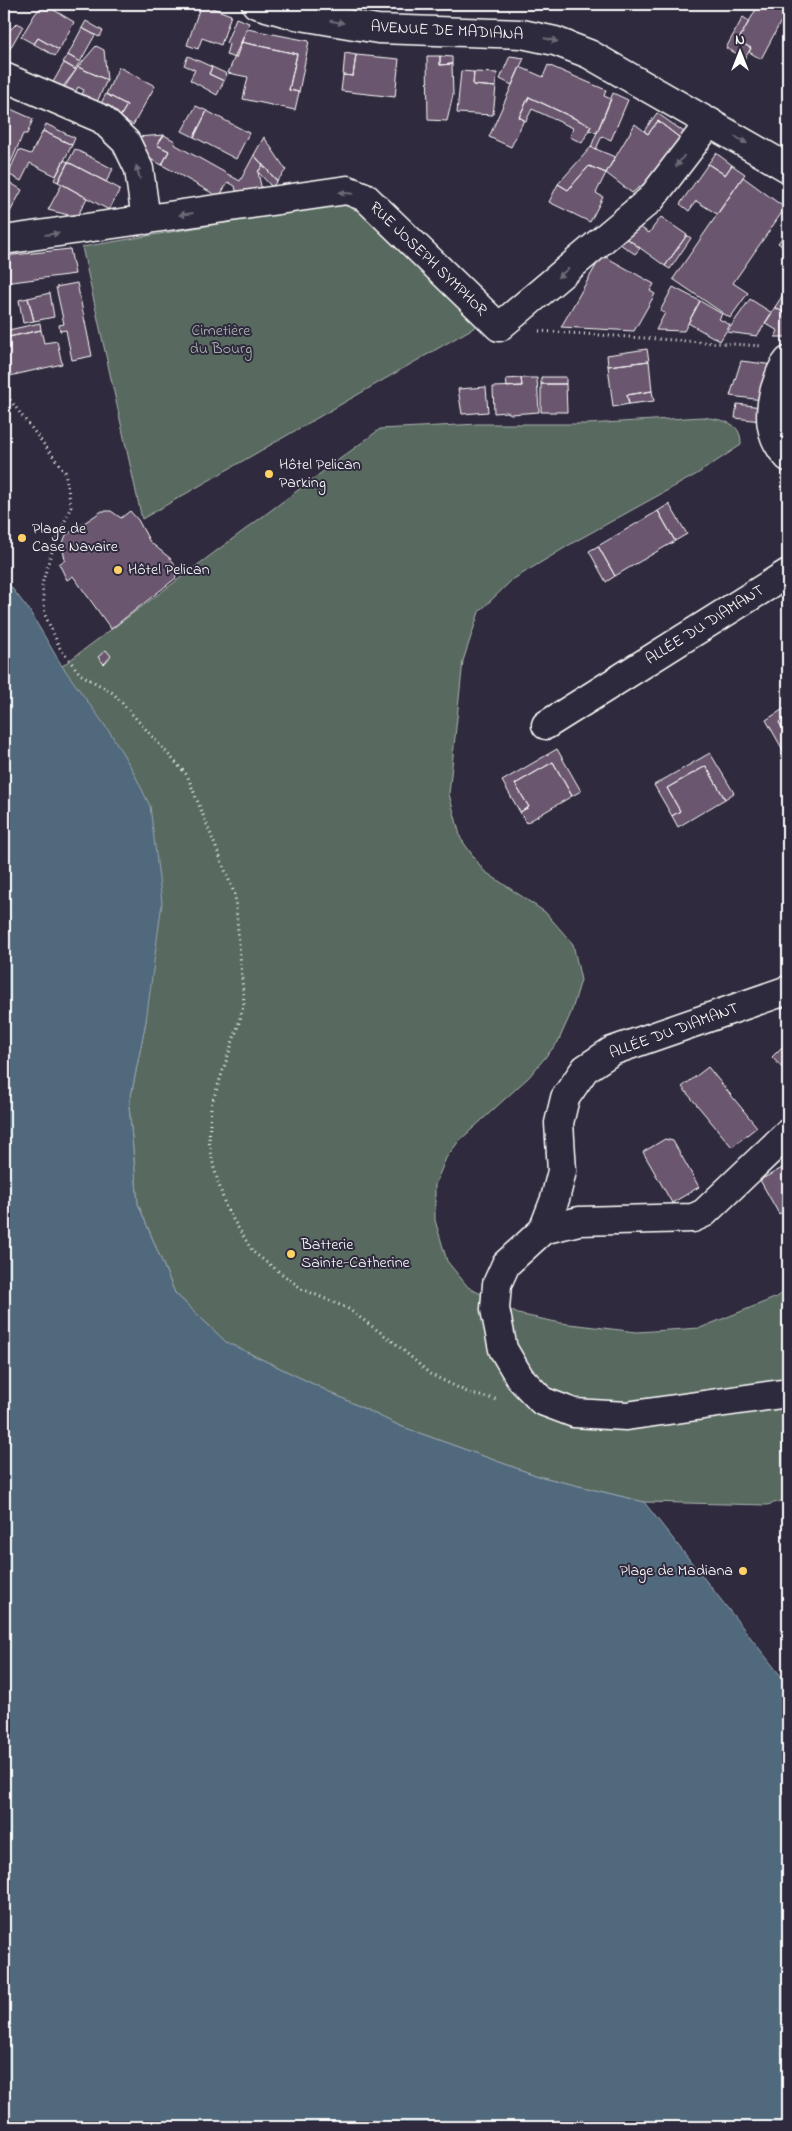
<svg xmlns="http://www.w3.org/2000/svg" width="792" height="2131" font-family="'Indie Flower',sans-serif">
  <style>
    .green { fill: #596a61; stroke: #acb4b0 }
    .water { fill: #51697c; stroke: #97a5b0 }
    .building { fill: #6a566e; stroke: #fff }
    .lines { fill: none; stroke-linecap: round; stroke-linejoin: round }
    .minor-casing { stroke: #fff; stroke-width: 31 }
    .path { stroke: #fff; stroke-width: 3; stroke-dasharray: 1 4; stroke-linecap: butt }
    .minor { stroke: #2f2a3d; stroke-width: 28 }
    .oneway { fill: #6d6a77 }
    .poi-dot { fill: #ffd166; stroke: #2f2a3d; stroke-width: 2 }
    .labels { text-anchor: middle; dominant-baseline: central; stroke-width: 4; stroke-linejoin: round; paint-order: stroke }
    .street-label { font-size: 16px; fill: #fff; stroke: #2f2a3d }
    .park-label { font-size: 16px; fill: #acb4b0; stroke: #2f2a3d }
    .poi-label { font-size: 16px; fill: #fff; stroke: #2f2a3d; text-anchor: start }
  </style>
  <rect width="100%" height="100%" fill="#2f2a3d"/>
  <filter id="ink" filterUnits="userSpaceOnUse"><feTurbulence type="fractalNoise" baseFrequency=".02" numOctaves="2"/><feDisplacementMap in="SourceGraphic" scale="10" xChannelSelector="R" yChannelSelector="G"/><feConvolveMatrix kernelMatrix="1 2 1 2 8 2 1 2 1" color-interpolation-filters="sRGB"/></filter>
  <g filter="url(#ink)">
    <path class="green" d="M354 201 482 323 142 519 82 247Z
      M702 417C722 420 742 421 741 445L697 474 576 541 512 580 479 612 463 661 449 794 461 839 484 871 545 912 573 944 581 980 571 1013 558 1042 529 1077 459 1141 446 1158 435 1185V1220L447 1261 468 1287 518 1314 561 1323 637 1332 700 1328 777 1297 788 1289V1499L767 1505 644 1502 538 1476 400 1426 226 1342 175 1293 138 1204 129 1106 146 1021 62 666 380 429 478 424H588Z"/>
    <path class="water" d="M4 578 29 610 62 666 111 734 132 769 150 806 162 903 146 1021 129 1106 138 1204 175 1293 226 1342 400 1426 538 1476 644 1502 788 1685V2127H4Z"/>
    <path class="building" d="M44 4 74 22 59 50 38 38 34 44 21 37 35 14Z
      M201 4 231 15 221 45 202 38 198 49 187 45Z
      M759 4H781L788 8 761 59 749 52 751 48 738 41Z
      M743 17 749 21 738 41 751 48 745 58 726 48Z
      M236 18 249 23 236 58 226 55 229 44 226 43Z
      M86 21 103 31 99 37 82 28Z
      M17 23 23 26 4 59V36Z
      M82 28 95 35 80 62 68 55Z
      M247 29 309 41 299 92 289 90 297 54 241 42Z
      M38 38 59 50 55 56 34 44Z
      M241 42 297 54 289 90 299 92 295 110 243 99 248 77 228 73Z
      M96 46 104 50 107 80 78 67Z
      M345 53 356 55 353 76 343 75Z
      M68 55 80 62 75 69 63 62Z
      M356 55 399 59 395 97 341 91 343 75 353 76Z
      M188 56 212 67 209 74 224 81 217 95 190 80 195 70 184 65Z
      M427 56H440V65L452 64 453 95 447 121 428 120Z
      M440 56 452 57V64L440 65Z
      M510 56 524 58 512 85 500 79Z
      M64 63 76 70 62 88 52 84Z
      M548 65 606 90 604 96 611 99 597 133 589 130 591 126 529 97 519 117 524 120 511 147 489 137 520 67 543 77Z
      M78 67 107 80 97 102 81 96 84 90 78 87 75 93 64 88Z
      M119 67 155 86 133 125 120 117 127 105 106 94Z
      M212 67 227 74 224 81 209 74Z
      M461 71 474 72 473 85 496 87 493 115 457 113Z
      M474 72 497 73 496 87 473 85Z
      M613 93 628 100 611 140 602 136 596 149 591 147Z
      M106 94 127 105 120 117 99 107Z
      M529 97 591 126 582 143 570 137 573 128 532 109 526 121 519 117Z
      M4 106 33 119 27 134H23L11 162 4 159Z
      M196 106 207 111 194 137 182 131Z
      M207 111 249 133 236 159 194 137Z
      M657 113 684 132 680 138 658 121 648 134 644 131Z
      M658 121 680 138 649 180 632 193 606 173 635 124 648 134Z
      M46 124 75 138 72 145 43 131Z
      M43 131 72 145 56 176 30 163 21 181 8 174 19 150 31 154Z
      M164 135 175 141 174 144 240 181 254 155 263 165 258 172 262 191 238 198 235 186 228 182 219 197 162 165 169 151 157 145Z
      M164 135 157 145 169 151 162 165 150 159 137 137Z
      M264 137 286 170 277 181 254 155Z
      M591 147 615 157 606 173 589 166 568 190 558 184Z
      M75 149 113 169 106 182 68 162Z
      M716 153 732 165 725 175 708 164Z
      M64 160 68 162 58 182 54 180Z
      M68 162 120 189 109 210 58 182Z
      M708 164 725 175 732 165 745 174 717 214 696 201 689 211 680 204Z
      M263 165 277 181 272 187 258 172Z
      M589 166 606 173 596 193 603 197 590 222 549 202 558 184 568 190Z
      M743 177 785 208 733 283 748 293 730 318 673 279Z
      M4 179 22 190 4 223Z
      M62 184 87 198 77 217 48 210Z
      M661 217 687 235 665 266 625 237 635 224 649 233Z
      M788 230V251L778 243Z
      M687 235 691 238 670 269 665 266Z
      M625 237 640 248 635 254 620 244Z
      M70 249 75 274 4 283V256Z
      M602 255 654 284 650 291 655 294 634 331 561 327Z
      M77 283 92 356 72 360 66 330 60 331 59 325 64 324 56 287Z
      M673 287 700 301 684 331 656 330 665 313 660 311Z
      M788 287V316L775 307Z
      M50 293 54 317 34 321 28 298Z
      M28 298 34 321 23 323 19 300Z
      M750 299 772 313 757 336 727 332Z
      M700 301 722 314 719 319 730 325 720 341 688 323Z
      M775 307 788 316V337H775L778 331 765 323Z
      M40 323 41 330 4 338V331Z
      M41 330 44 343 57 341 62 364 5 377 4 338Z
      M647 349 649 361 608 366 607 355Z
      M649 361 652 391 627 395 629 404 613 407 608 366Z
      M741 361 774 365 763 400 730 396Z
      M541 377H566V384H541Z
      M521 378 522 386 507 387 506 379Z
      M521 378H537L539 412 511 414 507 412 494 413 493 387 522 386Z
      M541 384H566L567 412H541Z
      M486 387 488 412 462 414 458 389Z
      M652 391 654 401 629 404 627 395Z
      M737 404 762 407 761 421 735 418Z
      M669 504 687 534 675 541 658 511Z
      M102 511H111L121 518 130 511 138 520 150 542 171 559 174 563 176 578 111 629 73 576 67 580 59 564 65 560 62 545 66 535Z
      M658 511 675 541 615 576 598 546Z
      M598 546 615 576 606 582 589 551Z
      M106 650 111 656 104 664 98 657Z
      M788 706V716L779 722 788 739V747L783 750 766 720Z
      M788 716V739L779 722Z
      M557 749 581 791 572 796 553 762 515 784 529 807 520 812 502 781Z
      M710 753 734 793 725 799 706 766 667 788 680 811 672 816 654 785Z
      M553 762 572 796 526 823 520 812 529 807 515 784Z
      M706 766 725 799 678 827 672 816 680 811 667 788Z
      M788 1041V1074L772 1057Z
      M708 1067 757 1127 732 1147 682 1087Z
      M665 1139 673 1141 699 1187 672 1203 643 1152Z
      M788 1165V1209L779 1214 760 1180Z"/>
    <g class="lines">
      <defs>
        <path id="minor" d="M256 4 295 15 378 29 522 34 555 41 589 54 788 168
          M4 77 102 119 126 142 139 169 146 220
          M4 240 347 190 365 197 499 327 651 199 710 122
          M788 361C781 369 779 378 775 389 768 415 769 437 788 457
          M546 725 788 573
          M788 990 612 1051 585 1069 565 1098 559 1123 562 1171 555 1199 543 1230 506 1264 497 1284 495 1309 503 1349 520 1378 542 1401 574 1413 626 1416 788 1393
          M543 1230 579 1221 693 1218 704 1213 788 1133"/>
      </defs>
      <use href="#minor" class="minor-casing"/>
      <path class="path" d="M539 331 762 346
        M4 392 65 472 71 506 50 557 42 584 45 615 60 648 80 674 113 693 187 775 235 895 244 1003 238 1026 211 1106 209 1141 214 1168 226 1208 253 1252 302 1289 347 1308 395 1343 430 1374 471 1394 499 1400"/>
      <use href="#minor" class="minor"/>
    </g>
    <defs><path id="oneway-solid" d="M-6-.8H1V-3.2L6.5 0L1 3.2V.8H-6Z" transform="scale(1.25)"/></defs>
    <g class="oneway">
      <use href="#oneway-solid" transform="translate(337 22) rotate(9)"/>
      <use href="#oneway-solid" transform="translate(551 40) rotate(15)"/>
      <use href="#oneway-solid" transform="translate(741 140) rotate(30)"/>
      <use href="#oneway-solid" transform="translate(680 161) rotate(127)"/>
      <use href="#oneway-solid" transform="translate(138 172) rotate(-105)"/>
      <use href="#oneway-solid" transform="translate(346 193) rotate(-175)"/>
      <use href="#oneway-solid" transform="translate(186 214) rotate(172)"/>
      <use href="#oneway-solid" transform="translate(52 234) rotate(-7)"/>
      <use href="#oneway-solid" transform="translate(563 273) rotate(140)"/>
    </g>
  </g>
  <g class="poi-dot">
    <circle cx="269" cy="474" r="5"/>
    <circle cx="22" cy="538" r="5"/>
    <circle cx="118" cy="570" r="5"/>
    <circle cx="291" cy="1254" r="5"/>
    <circle cx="743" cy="1571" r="5"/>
  </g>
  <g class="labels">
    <g class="street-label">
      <text transform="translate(447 31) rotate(3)">AVENUE DE MADIANA</text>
      <text transform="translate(428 259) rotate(44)">RUE JOSEPH SYMPHOR</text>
      <text transform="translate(705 625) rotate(-32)">ALLÉE DU DIAMANT</text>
      <text transform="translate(674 1031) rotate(-20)">ALLÉE DU DIAMANT</text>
    </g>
    <g class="park-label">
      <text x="221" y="331">Cimetière<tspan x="221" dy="18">du Bourg</tspan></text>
    </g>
    <g class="poi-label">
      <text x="279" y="465">Hôtel Pelican<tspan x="279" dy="18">Parking</tspan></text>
      <text x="32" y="529">Plage de<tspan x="32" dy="18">Case Navaire</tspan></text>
      <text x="128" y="570">Hôtel Pelican</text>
      <text x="301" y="1245">Batterie<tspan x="301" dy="18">Sainte-Catherine</tspan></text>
      <text x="733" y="1571" text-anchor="end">Plage de Madiana</text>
    </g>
  </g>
  <rect width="792" height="2131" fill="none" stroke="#2f2a3d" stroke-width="20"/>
  <rect x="10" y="10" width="772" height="2111" fill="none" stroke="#fff" stroke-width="2" filter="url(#ink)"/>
  <g transform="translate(740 52)" stroke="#2f2a3d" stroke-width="4" paint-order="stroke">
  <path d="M0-4L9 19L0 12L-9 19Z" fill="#ffffff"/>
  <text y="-8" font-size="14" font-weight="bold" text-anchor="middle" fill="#ffffff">N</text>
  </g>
</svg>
